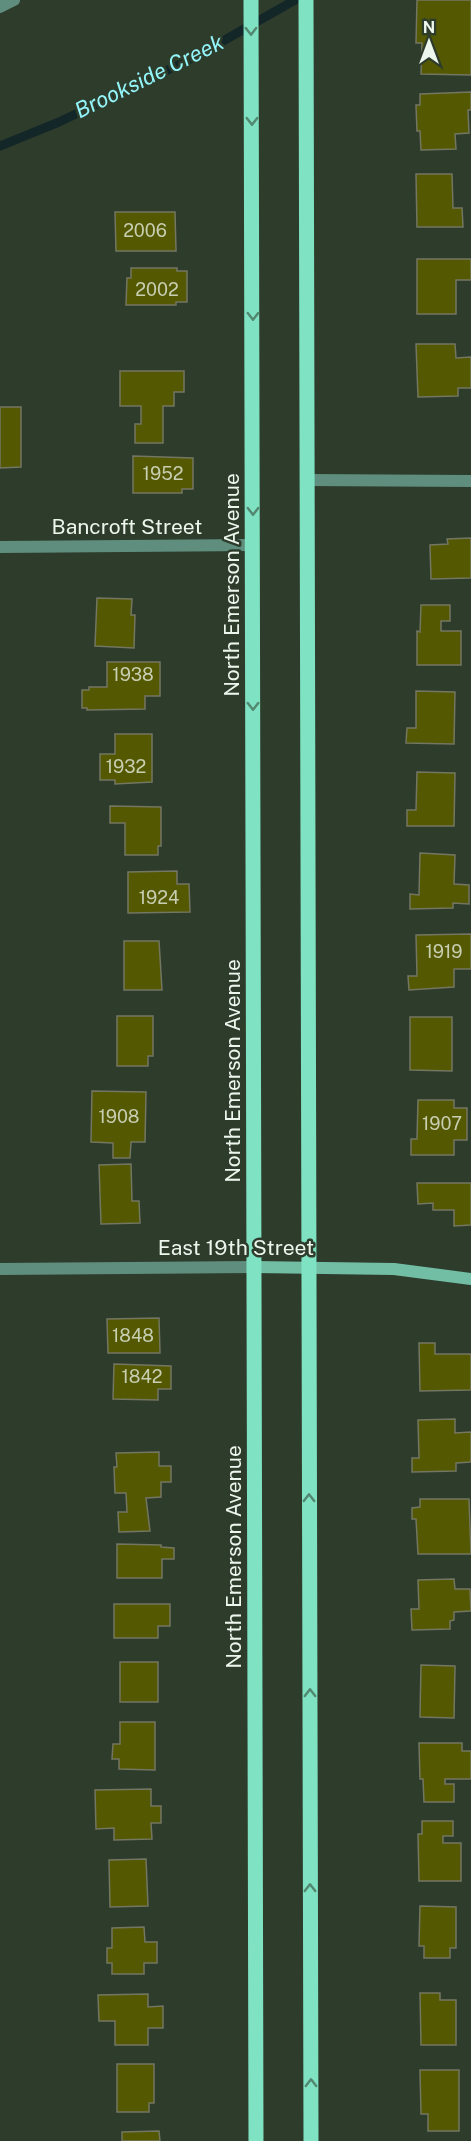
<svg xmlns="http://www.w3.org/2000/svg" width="471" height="2141" font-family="'Public Sans',sans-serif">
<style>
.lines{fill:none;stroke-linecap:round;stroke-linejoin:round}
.stream{stroke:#142728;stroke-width:9}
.building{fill:#545800;stroke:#737660;stroke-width:1.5}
.street{stroke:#5f8e7e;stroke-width:12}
.secondary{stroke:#72bea5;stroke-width:12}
.primary{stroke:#7fe3c3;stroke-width:15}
.oneway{stroke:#528770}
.labels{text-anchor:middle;stroke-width:5;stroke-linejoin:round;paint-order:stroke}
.number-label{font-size:18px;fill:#c7ceb1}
.street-label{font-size:21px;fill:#edf6ec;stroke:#2e3c2c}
.water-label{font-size:22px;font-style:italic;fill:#94f6fb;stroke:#2e3c2c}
</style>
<rect width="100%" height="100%" fill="#2e3c2c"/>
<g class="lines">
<polyline class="stream" points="0,146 59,122 195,57 295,0"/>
</g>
<g class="building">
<polygon points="417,0 471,0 471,75 421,74 422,43 416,43"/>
<polygon points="471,92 471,110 468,110 469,133 455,134 456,149 421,150 420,131 417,131 416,105 420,105 420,94"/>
<polygon points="416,174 452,174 453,208 462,208 463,227 417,227"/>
<polygon points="115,212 175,212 176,251 116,251"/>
<polygon points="417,259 471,259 471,280 456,280 456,314 417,314"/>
<polygon points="131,268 177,268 177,271 187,271 187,302 176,302 176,305 126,305 127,278 131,278"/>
<polygon points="416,344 455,344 456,358 471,357 471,388 458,388 458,396 418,397"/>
<polygon points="120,371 184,371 184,392 174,392 174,406 163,406 163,443 135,443 135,424 141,424 141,406 120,406"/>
<polygon points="0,407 21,407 21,467 0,468"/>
<polygon points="133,456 193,458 193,489 182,489 182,493 133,493"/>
<polygon points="471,538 471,578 431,579 430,545 448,544 447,539"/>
<polygon points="97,598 132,599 131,615 135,615 134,648 95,646"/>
<polygon points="421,605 450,605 450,621 441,621 441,631 461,631 461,665 417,665 417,631 420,632"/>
<polygon points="107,662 160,662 160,696 145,696 145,709 87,710 87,708 82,708 82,690 89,690 89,687 107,687"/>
<polygon points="416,691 455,692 454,744 406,743 407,728 416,728"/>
<polygon points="115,734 152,734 152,782 115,784 115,780 100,780 100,754 115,754"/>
<polygon points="417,772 455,773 454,826 407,826 407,810 416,810"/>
<polygon points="110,806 161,807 161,846 158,846 158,855 125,855 125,823 110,823"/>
<polygon points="420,853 455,855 454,884 469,885 469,904 453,903 453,908 410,909 410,894 419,895"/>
<polygon points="177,871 177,884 189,884 190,912 128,913 128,872"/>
<polygon points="471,934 471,969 454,969 454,987 409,990 408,976 417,976 416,935"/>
<polygon points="124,941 159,941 162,990 124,990"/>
<polygon points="117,1016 153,1016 153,1056 148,1056 148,1066 117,1066"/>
<polygon points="410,1017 452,1017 452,1071 410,1070"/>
<polygon points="92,1091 146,1092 145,1142 131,1142 130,1158 113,1158 113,1143 91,1142"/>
<polygon points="418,1100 454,1100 454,1108 467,1108 467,1140 454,1140 454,1155 411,1155 411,1139 417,1139"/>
<polygon points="131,1164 132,1201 139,1201 140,1223 101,1224 99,1165"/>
<polygon points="417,1183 471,1183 471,1225 454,1226 454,1210 433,1210 433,1203 418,1204"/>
<polygon points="159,1318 160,1353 108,1353 107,1319"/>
<polygon points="419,1343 435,1343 435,1354 471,1354 471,1390 420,1391"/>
<polygon points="114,1364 171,1366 171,1389 158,1389 158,1400 113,1399"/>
<polygon points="455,1419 455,1433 471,1432 471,1462 456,1463 456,1471 412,1472 412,1458 419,1458 418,1420"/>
<polygon points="159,1452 159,1466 171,1466 171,1482 161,1482 161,1497 146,1498 150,1531 119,1532 118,1512 127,1512 126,1493 115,1493 114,1467 117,1467 116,1453"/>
<polygon points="420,1499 469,1499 471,1554 418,1554 416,1519 412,1519 412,1508 420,1507"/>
<polygon points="117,1544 161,1545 161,1547 174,1548 174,1559 162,1559 162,1578 117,1578"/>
<polygon points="454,1579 455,1589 470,1589 471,1611 454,1612 454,1620 450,1621 450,1629 412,1630 411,1609 419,1609 418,1580"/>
<polygon points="114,1604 170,1604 170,1626 158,1626 158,1638 114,1638"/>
<rect x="120" y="1662" width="38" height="40"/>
<polygon points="421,1665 455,1666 454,1718 420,1717"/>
<polygon points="120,1722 155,1722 155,1770 119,1769 119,1759 112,1759 113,1744 120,1744"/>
<polygon points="419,1743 462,1743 462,1751 471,1751 471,1779 445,1779 445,1784 454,1784 454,1802 424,1802 423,1779 420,1779"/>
<polygon points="151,1789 151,1806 161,1806 161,1823 151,1823 152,1839 114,1840 114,1828 96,1829 95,1790"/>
<polygon points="422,1821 453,1821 453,1836 443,1836 443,1843 461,1843 461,1881 419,1881 418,1834 422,1834"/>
<polygon points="146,1859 148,1906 110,1907 109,1860"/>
<polygon points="420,1906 456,1907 456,1948 450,1948 450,1958 424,1958 424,1946 419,1946"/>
<polygon points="144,1927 145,1942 157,1942 157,1963 144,1963 144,1974 112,1974 112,1963 107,1963 107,1948 112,1948 112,1928"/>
<polygon points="420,1993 440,1993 440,2000 456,2000 456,2045 421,2045"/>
<polygon points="148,1994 148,2007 163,2006 163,2028 148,2028 148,2045 115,2045 115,2021 99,2021 98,1995"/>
<polygon points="117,2064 154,2064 154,2103 149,2103 149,2112 117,2112"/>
<polygon points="420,2070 459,2070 459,2131 428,2131 428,2114 421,2114"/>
<polygon points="159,2131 160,2141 122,2141 122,2132"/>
</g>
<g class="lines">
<g class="street">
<polyline points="0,7 14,0"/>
<polyline points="307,480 471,481"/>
<polyline points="0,547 253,545"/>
<polyline points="0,1269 254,1267"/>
</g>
<polyline class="secondary" points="254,1267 394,1269 471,1279"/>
<g class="primary">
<polyline points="251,0 256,2141"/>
<polyline points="306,0 311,2141"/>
</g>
</g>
<defs><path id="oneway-chevron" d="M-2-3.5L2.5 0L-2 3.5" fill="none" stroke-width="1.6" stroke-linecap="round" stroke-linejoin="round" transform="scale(1.5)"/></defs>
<g class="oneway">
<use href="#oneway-chevron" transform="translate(251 31) rotate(89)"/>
<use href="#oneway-chevron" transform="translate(252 121) rotate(90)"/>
<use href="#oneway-chevron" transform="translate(253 316) rotate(90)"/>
<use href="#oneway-chevron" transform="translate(253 511) rotate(90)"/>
<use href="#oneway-chevron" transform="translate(253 706) rotate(90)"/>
<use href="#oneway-chevron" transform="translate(309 1498) rotate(-90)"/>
<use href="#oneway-chevron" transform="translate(310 1693) rotate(-90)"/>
<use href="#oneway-chevron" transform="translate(310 1888) rotate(-90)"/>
<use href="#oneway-chevron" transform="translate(311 2083) rotate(-90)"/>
</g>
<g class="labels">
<g class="number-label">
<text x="145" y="237">2006</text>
<text x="157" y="296">2002</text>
<text x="163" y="480">1952</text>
<text x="133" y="681">1938</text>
<text x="126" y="773">1932</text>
<text x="159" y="904">1924</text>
<text x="444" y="958">1919</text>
<text x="119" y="1123">1908</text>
<text x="442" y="1130">1907</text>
<text x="133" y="1342">1848</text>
<text x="142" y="1383">1842</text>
</g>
<g class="street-label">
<text x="127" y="534">Bancroft Street</text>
<text transform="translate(232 585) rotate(-90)" y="7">North Emerson Avenue</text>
<text transform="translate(233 1071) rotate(-90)" y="7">North Emerson Avenue</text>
<text x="236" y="1255">East 19th Street</text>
<text transform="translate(234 1557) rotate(-90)" y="7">North Emerson Avenue</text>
</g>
<g class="water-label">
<text transform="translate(149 76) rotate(-26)" y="8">Brookside Creek</text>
</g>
</g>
<g transform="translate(429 42)" stroke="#2e3c2c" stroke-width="4.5" paint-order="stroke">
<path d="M0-4.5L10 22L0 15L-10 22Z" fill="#edf6ec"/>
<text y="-9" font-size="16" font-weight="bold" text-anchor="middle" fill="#edf6ec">N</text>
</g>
</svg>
